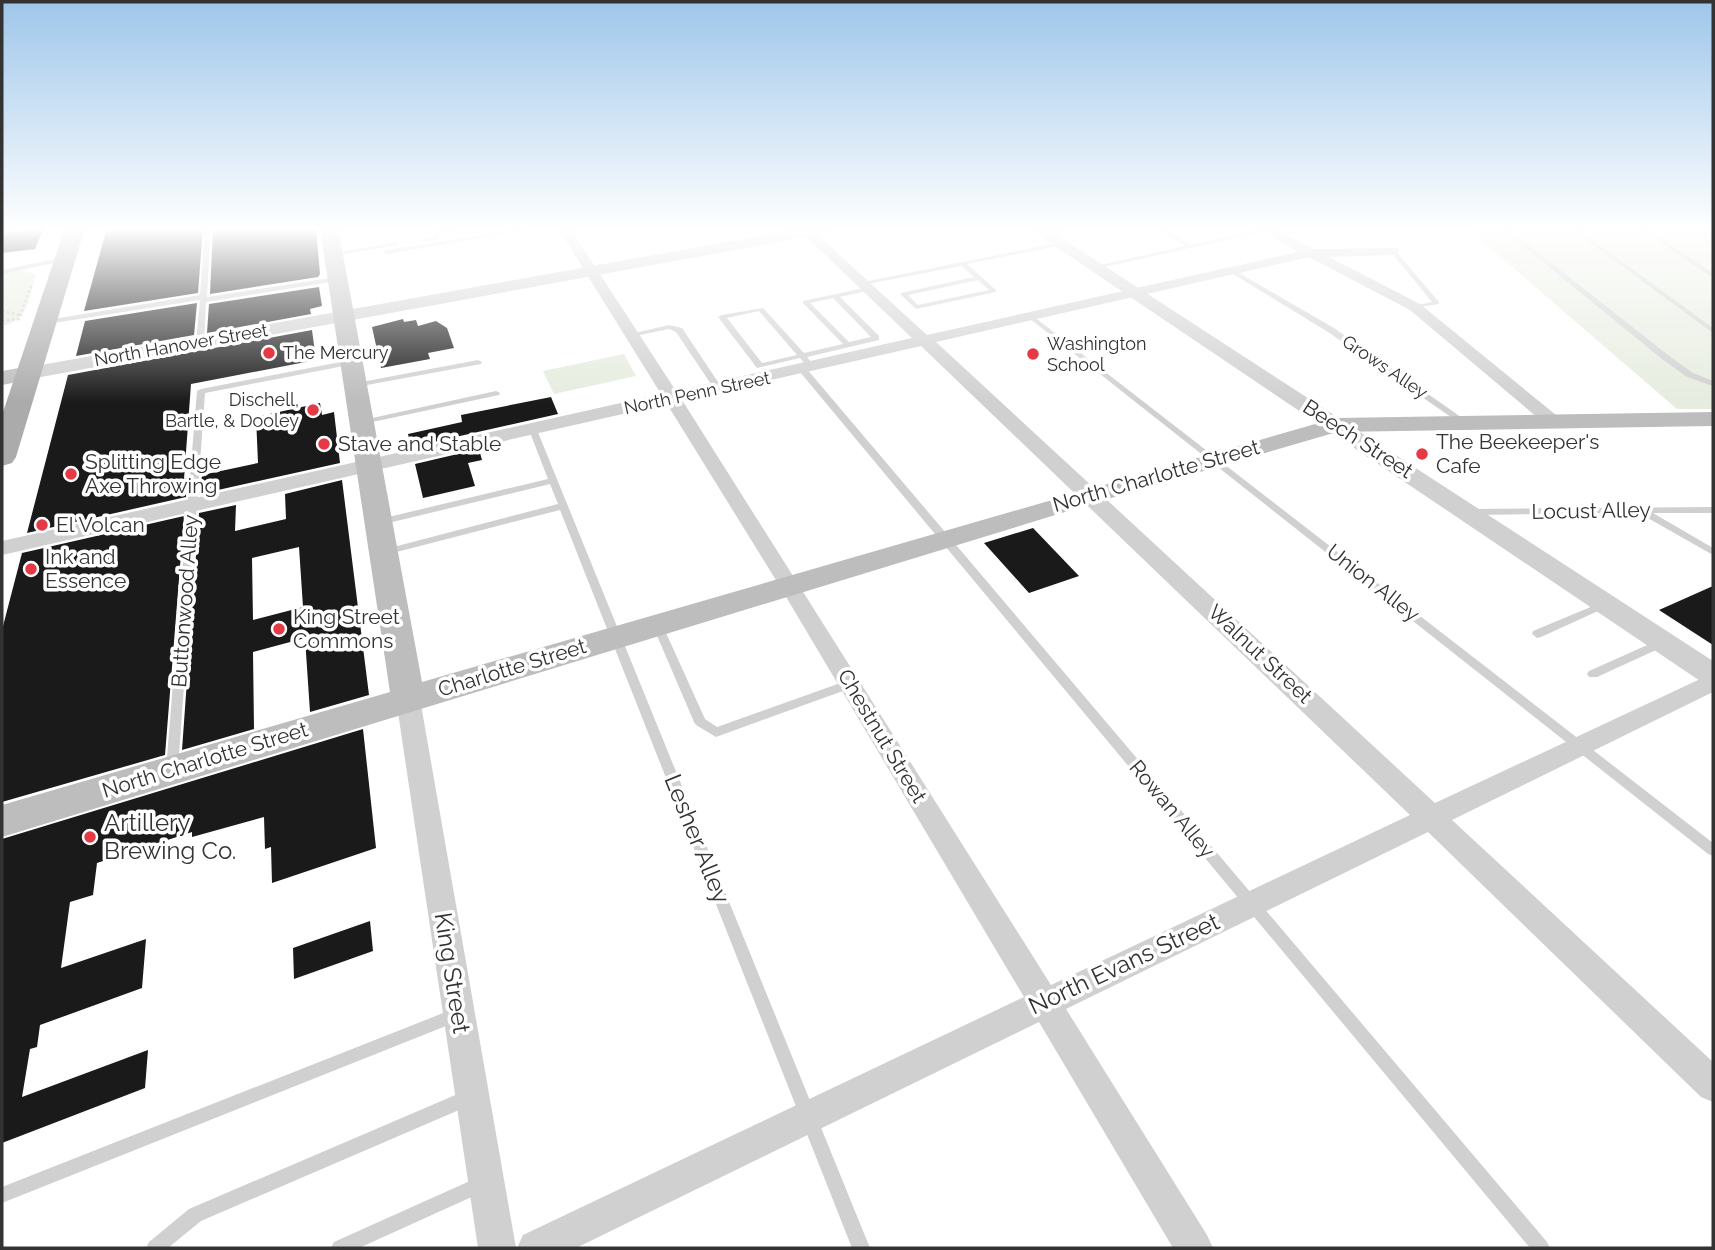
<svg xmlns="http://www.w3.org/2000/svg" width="1715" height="1250" font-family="Raleway,sans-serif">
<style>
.green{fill:#e6ecdf}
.building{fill:#1a1a1a;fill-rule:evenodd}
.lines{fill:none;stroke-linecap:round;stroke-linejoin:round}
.path{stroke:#cdcdcd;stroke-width:2.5;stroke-dasharray:2.5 2.5;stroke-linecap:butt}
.service{fill:#d0d0d0;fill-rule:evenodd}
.minor{fill:#d0d0d0;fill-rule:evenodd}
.tertiary{fill:#d0d0d0;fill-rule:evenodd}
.secondary{fill:#bdbdbd;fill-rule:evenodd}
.primary{fill:#ababab;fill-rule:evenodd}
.poi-dot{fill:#e63946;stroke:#fff;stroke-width:2.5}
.labels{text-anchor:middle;stroke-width:7;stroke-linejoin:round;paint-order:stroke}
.far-poi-label{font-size:18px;fill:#333;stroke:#fff;text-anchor:start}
.far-street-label{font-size:18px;fill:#333;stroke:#fff}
.street-label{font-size:21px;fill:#333;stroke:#fff}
.poi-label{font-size:21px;fill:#333;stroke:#fff;text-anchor:start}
.near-poi-label{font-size:24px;fill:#333;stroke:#fff;text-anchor:start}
.near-street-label{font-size:24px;fill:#333;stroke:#fff}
</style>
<rect width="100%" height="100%" fill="#fff"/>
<g class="green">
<polygon points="1467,228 1713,228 1713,409 1677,409"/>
<path d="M20,270l16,4c-6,22 -9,48 -34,52v-53z"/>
<polygon points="624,354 636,376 554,394 543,371"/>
</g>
<g class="building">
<polygon points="44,228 35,249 2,253 2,233"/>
<polygon points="107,228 203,228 198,293 84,311"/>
<polygon points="213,228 316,228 320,274 318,277 210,294"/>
<polygon points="319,287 322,306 310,309 311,314 207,333 209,304"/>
<polygon points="197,303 194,335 76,356 85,321"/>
<polygon points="403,319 404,322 416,320 418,326 436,321 447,328 454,348 428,353 430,359 381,368 372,327"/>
<polygon points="312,330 316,360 191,384 184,479 187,478 186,497 27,533 68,375"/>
<polygon points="551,397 558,414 411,447 408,434 462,422 461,415"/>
<polygon points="320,403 322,415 334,412 340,463 200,494 202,475 258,463 256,417"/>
<polygon points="479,449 482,460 468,463 475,486 423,498 415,464"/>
<path d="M342,480l27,215 -59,17 -5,-74 -52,14 1,77 -72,21 17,-237 37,-8 -1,26 51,-12 -1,-25zM299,547l4,60 -50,13 -1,-62z"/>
<polygon points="184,516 165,755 2,802 2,630 22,553"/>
<polygon points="1033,528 1079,576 1029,593 984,543"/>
<polygon points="1713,586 1713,645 1659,610"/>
<polygon points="363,729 376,848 272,883 271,847 265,849 264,817 192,837 192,832 97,863 93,895 70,902 61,968 146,939 142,988 40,1025 37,1047 30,1049 22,1097 148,1050 145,1088 2,1143 2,839"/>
<polygon points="370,921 373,951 294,979 293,948"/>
</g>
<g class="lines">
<g class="path">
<polyline points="2,311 20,315"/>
<polyline points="2,321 19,319 31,286"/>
</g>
<g class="service">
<polygon points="205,228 211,228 207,297 337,277 340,279 337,281 206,302 204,342 200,344 196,342 200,300 47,324 43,322 47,320 200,295"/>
<path d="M459,228h13l-32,6 -3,5c-5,2 -14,4 -18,1l14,-3 3,-6z"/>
<polygon points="528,228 539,228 387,254 384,252 387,250"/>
<polygon points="1068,228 1080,228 1044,235 1041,233"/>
<polygon points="1157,228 1163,228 1191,245 1268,228 1271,230 1095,269 1092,267 1185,246"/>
<polygon points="1501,228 1507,228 1668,355 1693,373 1713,381 1713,386 1687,377 1662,359"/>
<polygon points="1570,228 1576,228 1713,328 1713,333"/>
<polygon points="1639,228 1645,228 1713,273 1713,278"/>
<polygon points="1705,228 1713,229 1713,233"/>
<polygon points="396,242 398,243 398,245 333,256 330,254"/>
<path d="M1061,242l3,2 -1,1 -96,19 29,26v2l-80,17 -15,-14v-2l73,-16 -13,-11 -99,19 -3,-2zM978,280l11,10 -71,15 -10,-10z"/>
<polygon points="1391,250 1395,250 1439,302 1439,304 1413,308 1413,306 1432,302 1391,252"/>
<polygon points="66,257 69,259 68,260 2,274 2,270"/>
<polygon points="1230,270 1234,270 1334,328 1468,422 1464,424 1461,424 1328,332 1230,272"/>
<path d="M869,287l2,1v2l-31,7 39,39v4l-72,17 9,10 -4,2h-3l-9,-11 -43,10 -39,-51 4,-2 41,-7 41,45 39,-9 -40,-41v-2zM833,298l38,39 -22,5 -39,-39zM759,311l38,44 -35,8 -35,-45z"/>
<polygon points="1029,316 1033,316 1713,843 1713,856 1708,854 1029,318"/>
<polygon points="669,325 682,328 722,388 721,390 715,390 676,332 669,329 630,337 626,335"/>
<polygon points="351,360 355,362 354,364 205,393 178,769 176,772 172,774 168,772 166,769 197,391 201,389"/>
<polygon points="478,360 482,362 481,364 356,387 352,385 356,383"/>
<polygon points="800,368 806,368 1547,1242 1550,1248 1530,1248 800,372"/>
<polygon points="496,391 500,393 499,395 363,424 359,422 363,420"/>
<polygon points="530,428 533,428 537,430 870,1248 852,1248 560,510 385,555 380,552 382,550 558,504 550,484 380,525 375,522 380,519 548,479 529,430"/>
<polygon points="1713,507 1713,513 1653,513 1713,548 1713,555 1639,513 1471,515 1466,512 1471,509"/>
<polygon points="1605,601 1609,602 1610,604 1609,606 1541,637 1537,638 1532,634 1533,631"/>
<polygon points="657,620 662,624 705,719 717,727 846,681 854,681 856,684 854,687 716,737 696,725 694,722 652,624"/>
<polygon points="1663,638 1667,639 1668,642 1667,645 1597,677 1589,677 1587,674 1589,671"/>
<polygon points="456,1008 461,1010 463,1015 461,1020 2,1203 2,1187"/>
<polygon points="467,1090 473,1092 475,1098 473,1104 201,1221 168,1248 146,1248 149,1242 189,1209"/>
<polygon points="481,1176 487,1178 489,1184 487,1190 359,1248 331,1248 334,1242"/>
</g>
<g class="minor">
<path d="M558,228h12l106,163 236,-53 -115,-110h13l117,107 371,-83 -41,-24h15l41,21 85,-1v6l-5,1 -64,2 91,47 136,111 3,4 -3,4h-12l-134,-113 -101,-53 -373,85 499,461 278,-130v19l-261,128 261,242v40l-12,-5 -273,-265 -362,177 141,226 6,13h-40l-134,-226 -463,226h-59l6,-13 501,-238 -245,-412 -112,-181 -665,151v-14l659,-147zM921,346l489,469 -359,170 -369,-585z"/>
<polygon points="408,690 417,692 420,699 516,1248 478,1248 396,699 399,692"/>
</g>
<g class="tertiary">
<polygon points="804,228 836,228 828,233 30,379 20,373 30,367"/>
<polygon points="1028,228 1046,228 1713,661 1713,686 1703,683"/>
</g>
<g class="secondary">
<polygon points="320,228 338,228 422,682 1336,418 1713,412 1713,426 1337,432 1101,501 2,837 2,805 390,692"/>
<polygon points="30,366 41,373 38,378 2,385 2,371"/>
</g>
<polygon class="primary" points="65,228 85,228 16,457 12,463 2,466 2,415"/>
</g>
<linearGradient id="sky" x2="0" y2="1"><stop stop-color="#9ec6ea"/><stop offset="0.57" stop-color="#fff"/><stop offset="1" stop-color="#fff" stop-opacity="0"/></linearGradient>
<rect width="1715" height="402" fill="url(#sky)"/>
<g class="poi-dot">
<circle cx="269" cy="353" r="7"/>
<circle cx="1033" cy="354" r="7"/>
<circle cx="313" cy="410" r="7"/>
<circle cx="324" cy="444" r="7"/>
<circle cx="1422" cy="454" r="7"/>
<circle cx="71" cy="474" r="7"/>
<circle cx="42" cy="525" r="7"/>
<circle cx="31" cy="569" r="7"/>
<circle cx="279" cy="629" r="7"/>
<circle cx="90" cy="837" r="7"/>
</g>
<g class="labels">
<g class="far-poi-label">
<text x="1047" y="350">Washington<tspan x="1047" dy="21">School</tspan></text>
<text x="283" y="359">The Mercury</text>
<text x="299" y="406" text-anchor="end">Dischell,<tspan x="299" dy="21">Bartle, &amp; Dooley</tspan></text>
</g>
<g class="far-street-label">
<text transform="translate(181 345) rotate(-10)" y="6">North Hanover Street</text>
<text transform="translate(1385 367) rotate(34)" y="6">Grows Alley</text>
<text transform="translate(697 393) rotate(-12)" y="6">North Penn Street</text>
</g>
<g class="street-label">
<text transform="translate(1358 439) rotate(33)" y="7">Beech Street</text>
<text transform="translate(1156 476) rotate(-16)" y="7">North Charlotte Street</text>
<text transform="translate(1591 511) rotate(-1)" y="7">Locust Alley</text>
<text transform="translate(1373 583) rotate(38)" y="7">Union Alley</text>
<text transform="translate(185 601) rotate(-86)" y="7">Buttonwood Alley</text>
<text transform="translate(1260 654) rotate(43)" y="7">Walnut Street</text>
<text transform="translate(512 668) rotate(-17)" y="7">Charlotte Street</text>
<text transform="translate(882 736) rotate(59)" y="7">Chestnut Street</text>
<text transform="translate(205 760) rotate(-17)" y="7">North Charlotte Street</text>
<text transform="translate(1172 809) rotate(50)" y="7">Rowan Alley</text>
</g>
<g class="poi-label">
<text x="1436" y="449">The Beekeeper's<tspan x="1436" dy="24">Cafe</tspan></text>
<text x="338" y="451">Stave and Stable</text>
<text x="85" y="469">Splitting Edge<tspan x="85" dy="24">Axe Throwing</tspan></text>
<text x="56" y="532">El Volcan</text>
<text x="45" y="564">Ink and<tspan x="45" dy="24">Essence</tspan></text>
<text x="293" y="624">King Street<tspan x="293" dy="24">Commons</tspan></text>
</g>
<g class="near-poi-label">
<text x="104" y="831">Artillery<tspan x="104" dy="28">Brewing Co.</tspan></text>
</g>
<g class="near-street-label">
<text transform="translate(697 839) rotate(68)" y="8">Lesher Alley</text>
<text transform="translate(1124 964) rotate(-25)" y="8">North Evans Street</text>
<text transform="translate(452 973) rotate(81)" y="8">King Street</text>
</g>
</g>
<rect width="1715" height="1250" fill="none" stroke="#333333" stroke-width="7"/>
</svg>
